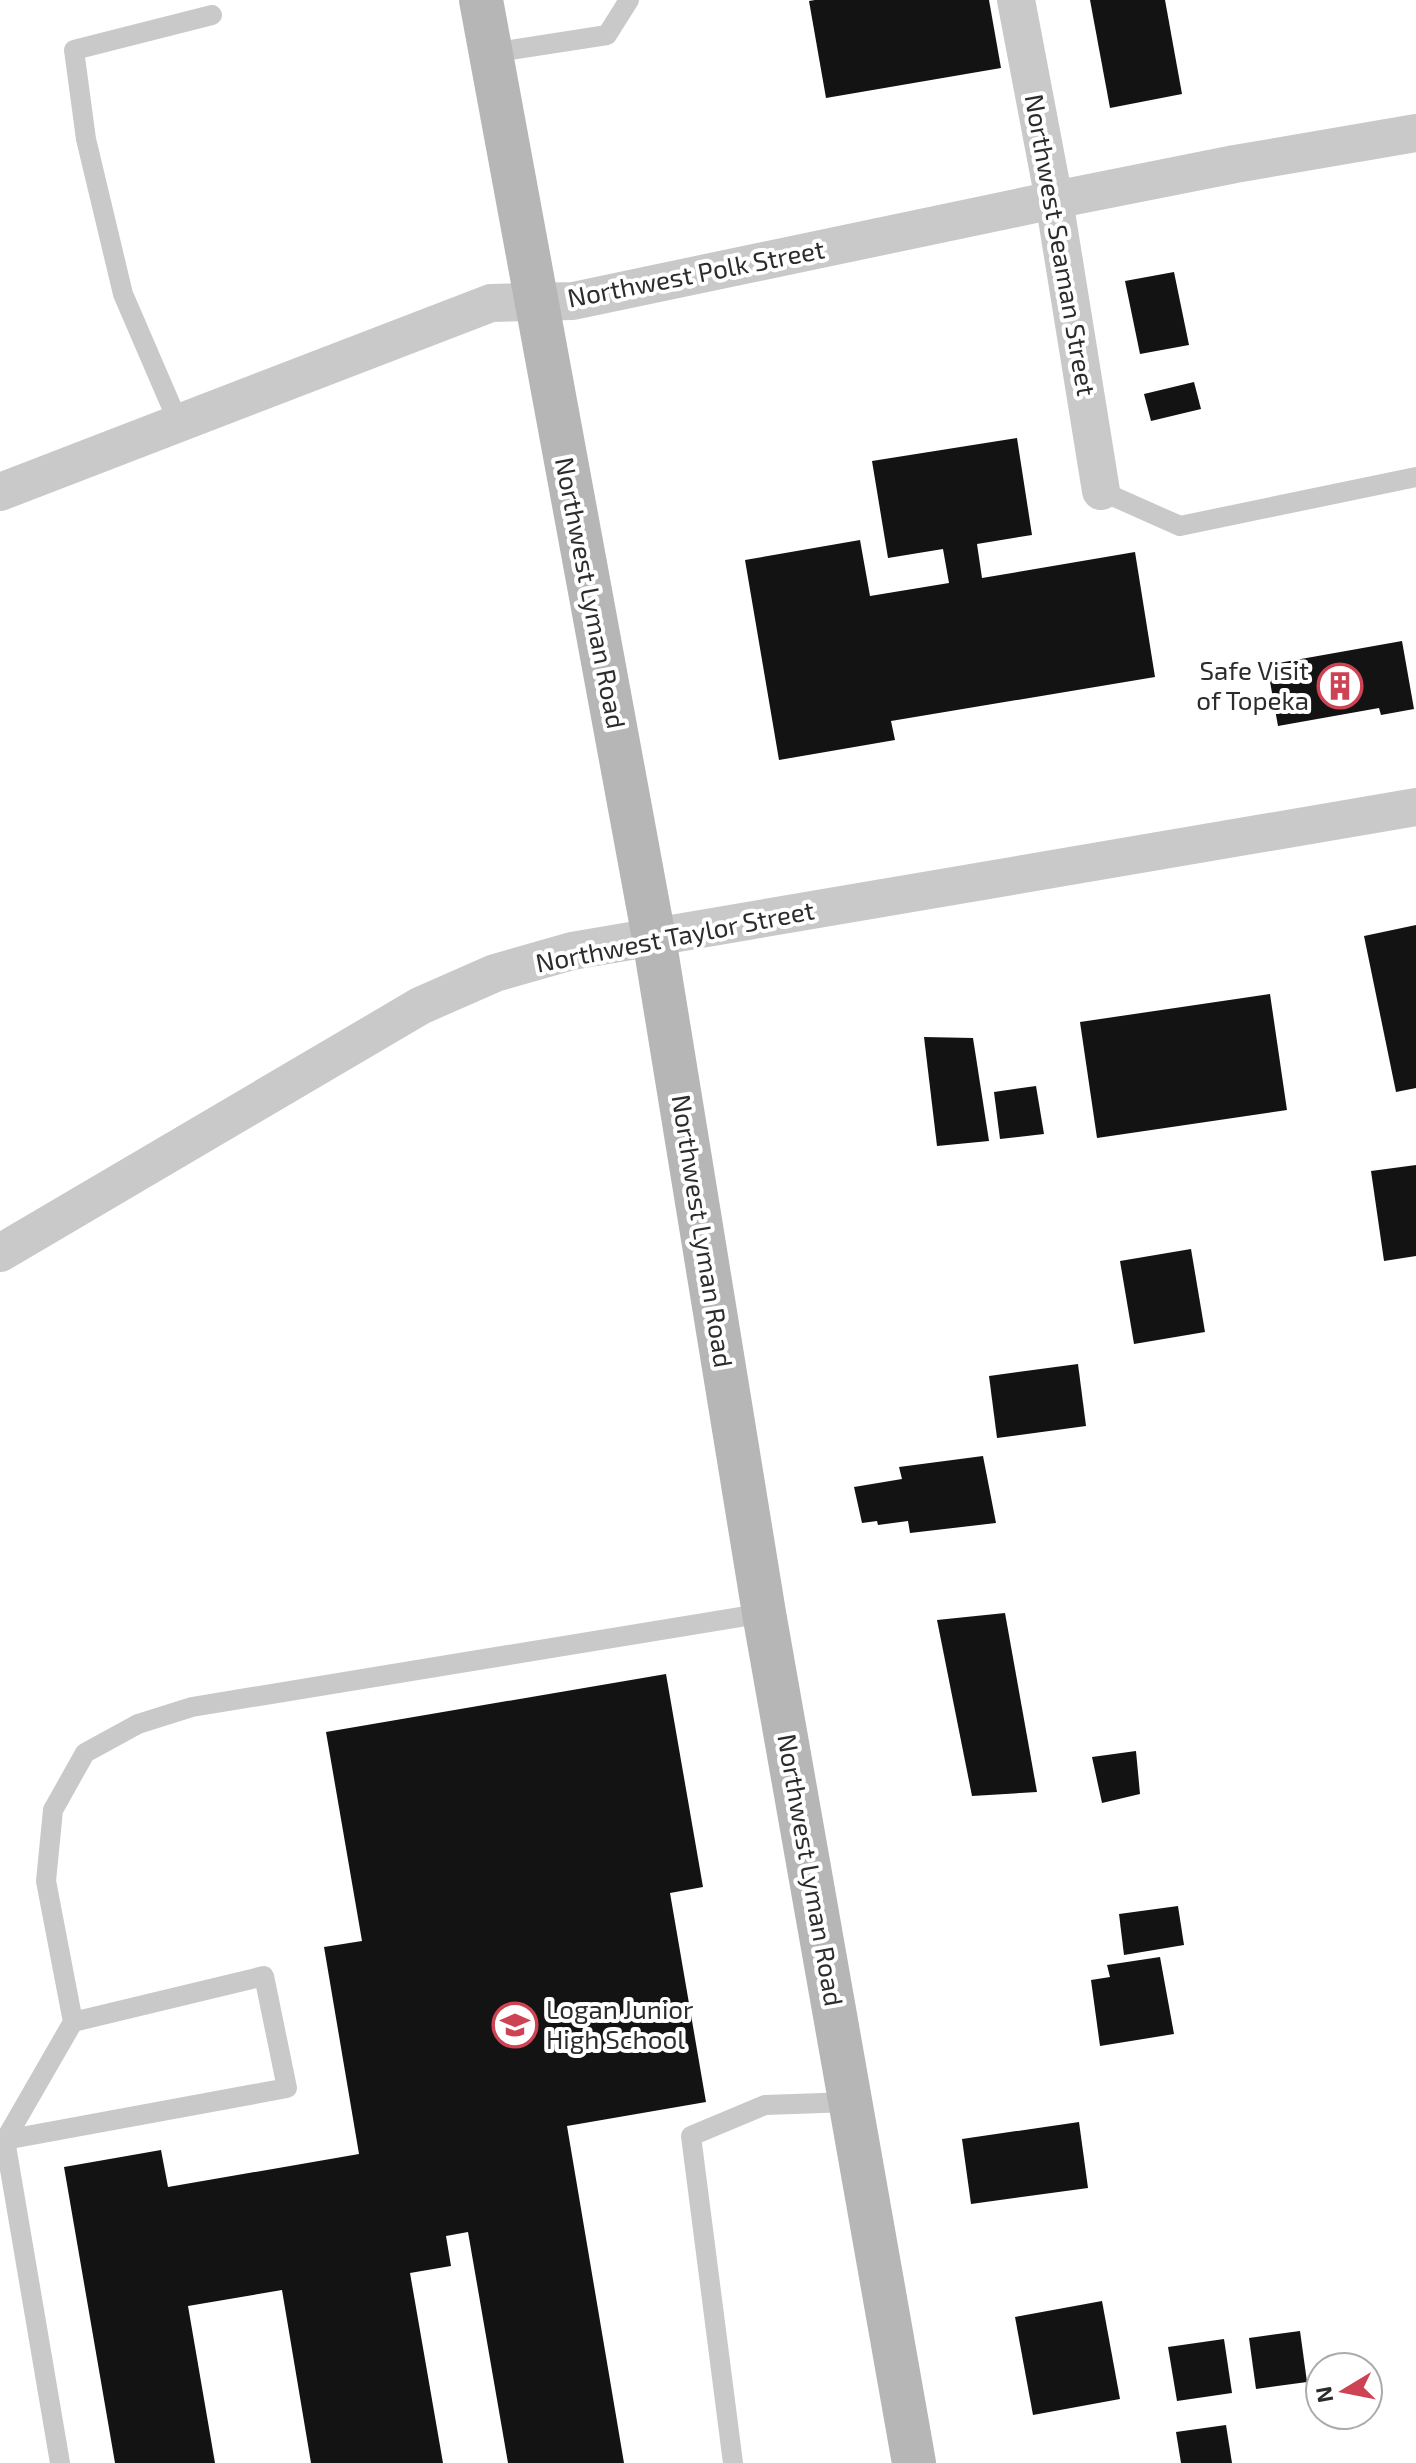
<svg xmlns="http://www.w3.org/2000/svg" width="1416" height="2463" font-family="'Exo 2',sans-serif">
<style>
.building{fill:#131313}
.lines{fill:none;stroke-linecap:round;stroke-linejoin:round}
.lane{stroke:#c9c9c9;stroke-width:20}
.street{stroke:#c9c9c9;stroke-width:38}
.secondary{stroke:#b6b6b6;stroke-width:44}
.labels{text-anchor:middle;stroke-width:8;stroke-linejoin:round;paint-order:stroke}
.street-label{font-size:26px;fill:#2c2c2c;stroke:#fff}
.poi-label{font-size:26px;fill:#2c2c2c;stroke:#fff;text-anchor:end}
</style>
<rect width="100%" height="100%" fill="#fff"/>
<g class="building">
<polygon points="815,0 989,0 1001,68 826,98 809,1"/>
<polygon points="1090,0 1165,0 1182,94 1110,108"/>
<polygon points="1174,272 1189,345 1140,354 1125,281"/>
<polygon points="1194,382 1201,409 1151,421 1144,394"/>
<polygon points="1017,438 1032,535 977,544 982,578 1135,552 1155,677 891,721 895,740 779,760 745,560 860,540 870,596 949,583 943,549 888,558 872,461"/>
<polygon points="1402,641 1414,709 1381,715 1379,708 1278,726 1267,665"/>
<polygon points="1416,925 1416,1088 1396,1092 1364,936"/>
<polygon points="1270,994 1287,1110 1097,1138 1080,1022"/>
<polygon points="924,1037 973,1038 989,1141 937,1146"/>
<polygon points="1036,1086 1044,1134 1000,1139 994,1092"/>
<polygon points="1416,1165 1416,1256 1384,1261 1371,1171"/>
<polygon points="1191,1249 1205,1332 1134,1344 1120,1261"/>
<polygon points="1078,1364 1086,1426 997,1438 989,1376"/>
<polygon points="983,1456 996,1523 910,1533 908,1521 878,1525 877,1521 862,1523 854,1487 902,1479 899,1467"/>
<polygon points="1005,1613 1037,1792 972,1796 937,1620"/>
<polygon points="666,1674 703,1887 670,1893 706,2102 567,2126 624,2463 508,2463 468,2232 446,2236 451,2266 410,2273 443,2463 311,2463 282,2290 188,2306 215,2463 115,2463 64,2167 161,2150 168,2187 359,2154 324,1947 362,1941 326,1732"/>
<polygon points="1136,1751 1140,1794 1102,1803 1092,1757"/>
<polygon points="1178,1906 1184,1945 1124,1955 1119,1914"/>
<polygon points="1160,1957 1174,2034 1100,2046 1091,1980 1110,1977 1107,1965"/>
<polygon points="1079,2122 1088,2188 971,2204 962,2139"/>
<polygon points="1102,2301 1120,2399 1033,2415 1015,2317"/>
<polygon points="1300,2331 1307,2382 1256,2389 1249,2338"/>
<polygon points="1224,2339 1232,2393 1177,2401 1168,2347"/>
<polygon points="1226,2425 1232,2463 1181,2463 1176,2432"/>
</g>
<g class="lines">
<g class="lane">
<polyline points="491,53 607,35 629,0"/>
<polyline points="179,424 123,294 86,139 74,50 212,15"/>
<polyline points="1101,491 1180,526 1416,477"/>
<polyline points="5,2140 287,2088 264,1976 73,2022"/>
<polyline points="60,2463 5,2140 73,2022 46,1881 53,1810 85,1753 138,1724 192,1707 764,1613"/>
<polyline points="733,2463 691,2136 765,2105 851,2102"/>
</g>
<g class="street">
<polyline points="1016,0 1054,200 1101,491"/>
<polyline points="0,492 491,303 573,301 1054,200 1235,164 1416,133"/>
<polyline points="0,1253 420,1006 495,973 572,951 1416,807"/>
</g>
<polyline class="secondary" points="481,0 654,938 764,1613 914,2463"/>
</g>
<defs>
<g id="building-ring" transform="scale(2.3)"><circle r="9.5" fill="#fff" stroke="#ce4354" stroke-width="1.5"/><path d="M-4-6H4V6H1V3H-1V6H-4ZM-2.5-4.3h1.7v1.8h-1.7ZM.8-4.3h1.7v1.8H.8ZM-2.5-1h1.7V.8h-1.7ZM.8-1h1.7V.8H.8Z" fill="#ce4354"/></g>
<g id="school-ring" transform="scale(2.3)"><circle r="9.5" fill="#fff" stroke="#ce4354" stroke-width="1.5"/><path d="M0-5L7-2L0 1L-7-2ZM-4 1L0 2.5L4 1V4Q0 6-4 4Z" fill="#ce4354"/></g>
</defs>
<g fill-rule="evenodd">
<use href="#building-ring" x="1340" y="686"/>
<use href="#school-ring" x="515" y="2025"/>
</g>
<g class="labels">
<g class="street-label">
<text transform="translate(1060 245) rotate(80)" y="9">Northwest Seaman Street</text>
<text transform="translate(696 274) rotate(-11)" y="9">Northwest Polk Street</text>
<text transform="translate(590 593) rotate(79)" y="9">Northwest Lyman Road</text>
<text transform="translate(675 937) rotate(-11)" y="9">Northwest Taylor Street</text>
<text transform="translate(702 1231) rotate(81)" y="9">Northwest Lyman Road</text>
<text transform="translate(810 1870) rotate(80)" y="9">Northwest Lyman Road</text>
</g>
<g class="poi-label">
<text x="1309" y="680">Safe Visit<tspan x="1309" dy="30">of Topeka</tspan></text>
<text x="546" y="2019" text-anchor="start">Logan Junior<tspan x="546" dy="30">High School</tspan></text>
</g>
</g>
<g transform="translate(1344 2391) rotate(260)"><circle r="38" fill="#ffffff" stroke="#ababab" stroke-width="2"/>
<path d="M0-6L14 30L0 20L-14 30Z" fill="#ce4354"/>
<text y="-12" font-size="22" font-weight="bold" text-anchor="middle" fill="#2c2c2c">N</text>
</g>
</svg>
